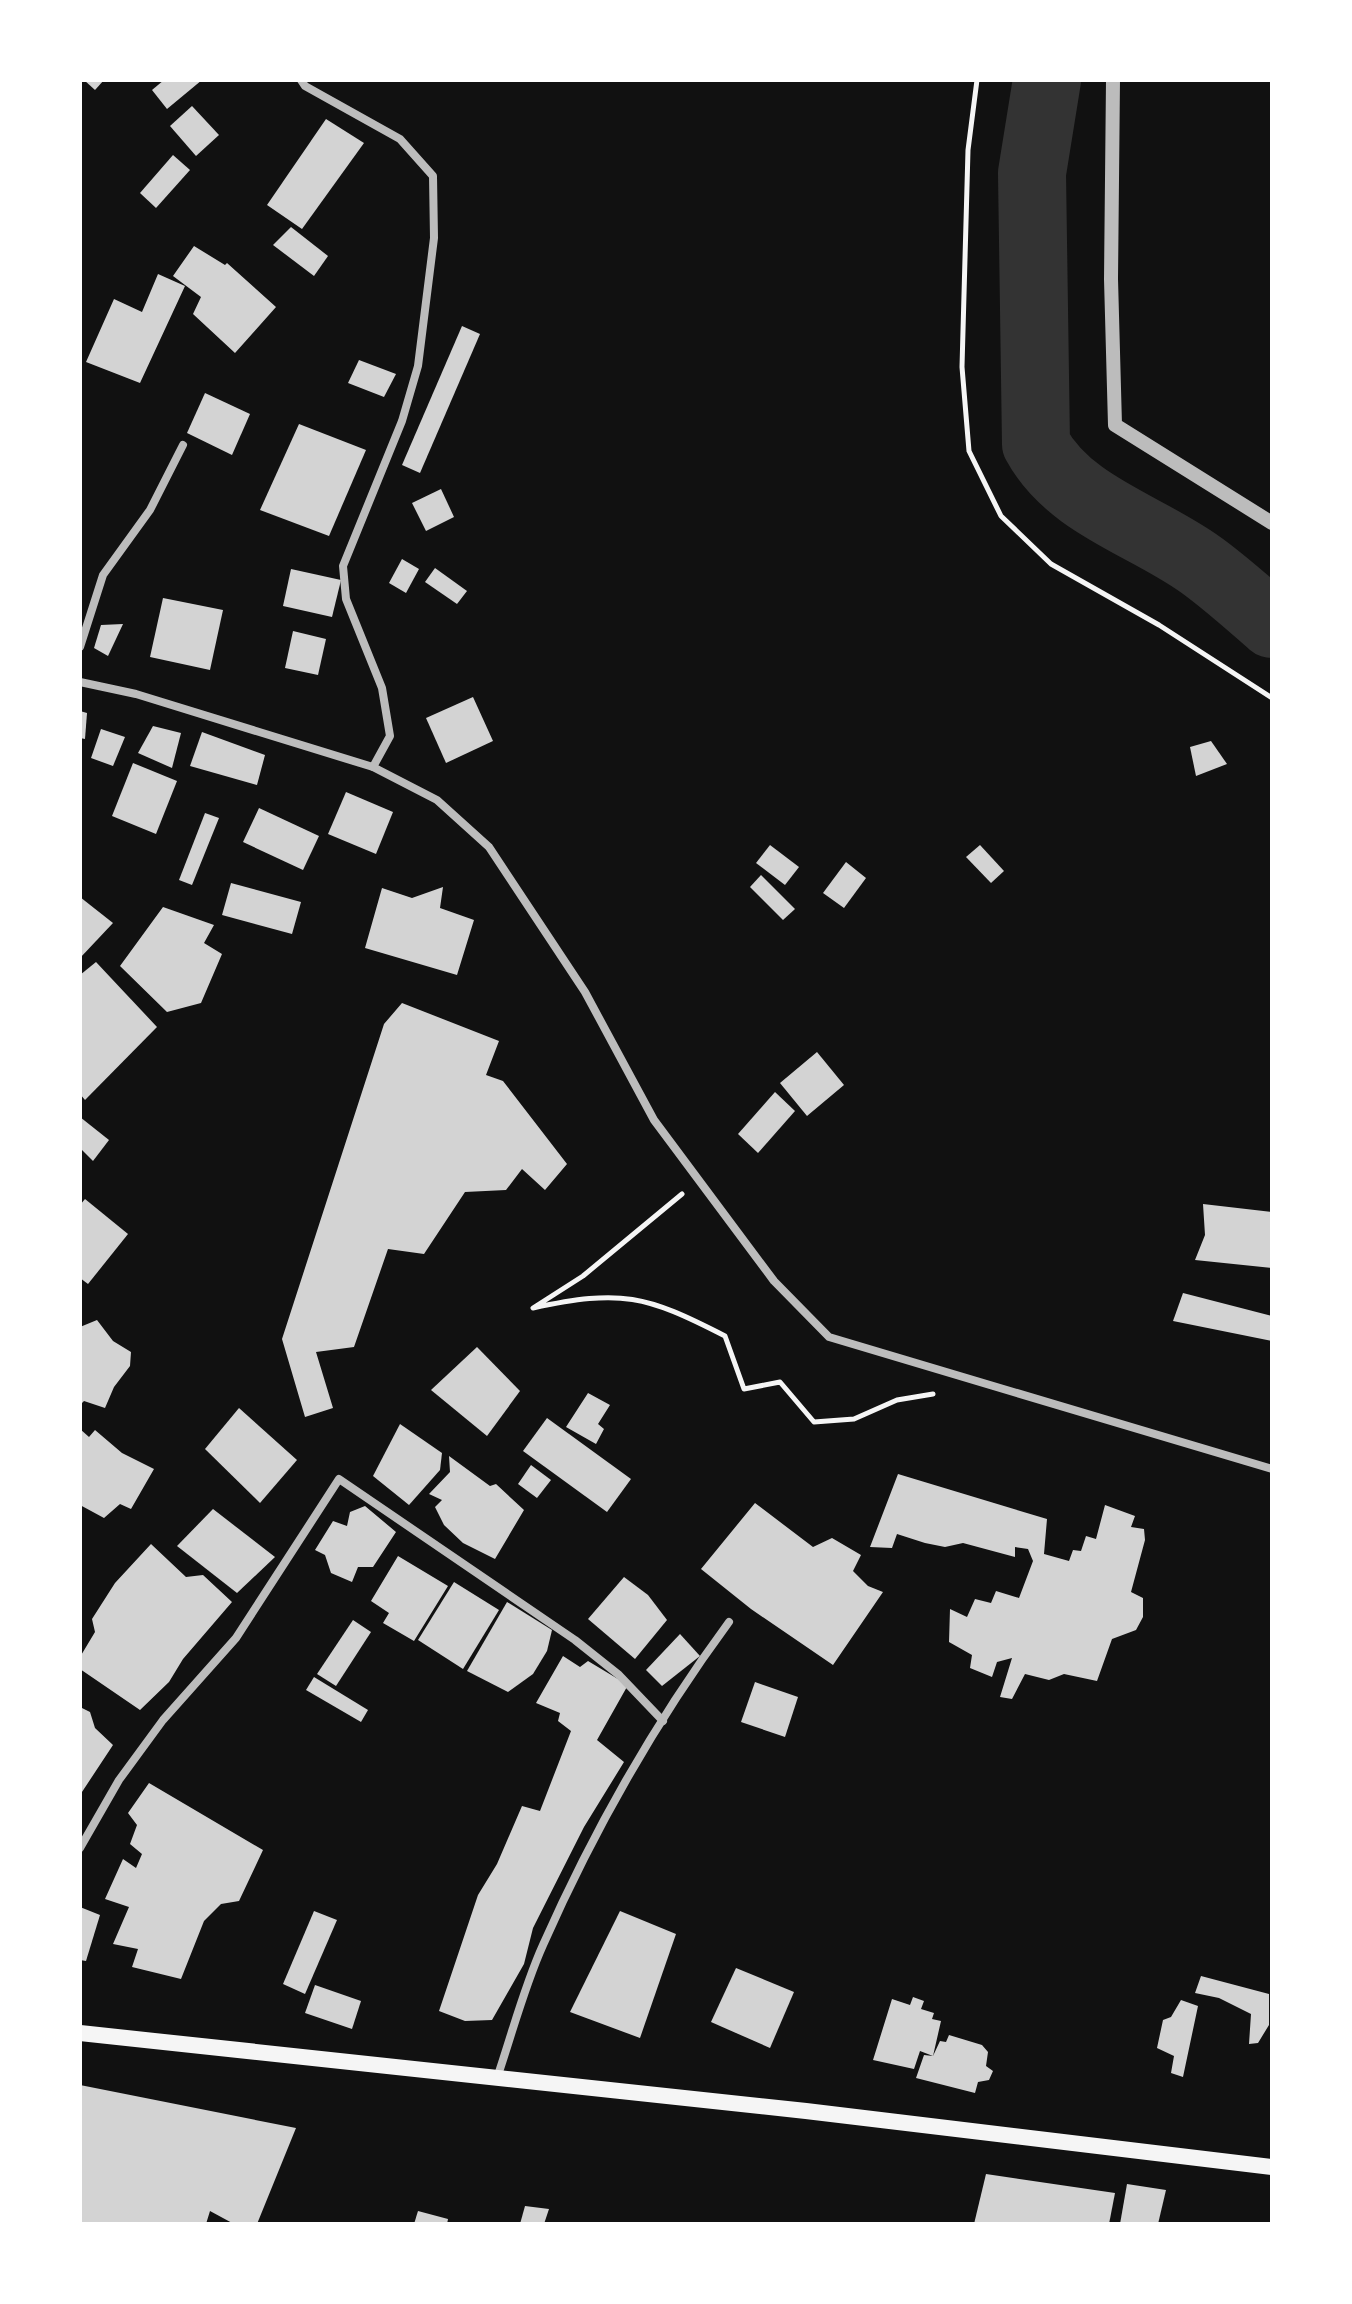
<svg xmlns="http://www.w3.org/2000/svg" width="1352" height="2304" font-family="'Varela Round',sans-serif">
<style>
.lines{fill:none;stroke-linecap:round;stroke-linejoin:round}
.river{stroke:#333;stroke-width:68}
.building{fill:#d3d3d3}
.path{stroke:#f5f5f5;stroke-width:5}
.minor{stroke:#bcbcbc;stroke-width:8}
.tertiary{stroke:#bcbcbc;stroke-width:14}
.secondary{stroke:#f5f5f5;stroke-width:16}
</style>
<rect width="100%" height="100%" fill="#111"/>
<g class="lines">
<path class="river" d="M1047,80l-15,93 4,271c34,62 110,81 165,121 25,18 48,39 71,59"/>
</g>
<g class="building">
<polygon points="84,80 104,80 95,90"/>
<polygon points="164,80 202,80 167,109 152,90"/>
<polygon points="192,106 219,135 196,156 170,126"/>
<polygon points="326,119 364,143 302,229 267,205"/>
<polygon points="173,155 190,170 156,208 140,193"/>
<polygon points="291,227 328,256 314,276 273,245"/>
<polygon points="194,246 225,265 227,263 276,307 235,353 193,314 201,297 173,276"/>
<polygon points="158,274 185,286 140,383 86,362 114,299 142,312"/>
<polygon points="462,326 480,334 420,473 402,465"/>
<polygon points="359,360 396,374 384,397 348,383"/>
<polygon points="205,393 250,414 232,455 187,433"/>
<polygon points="299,424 366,450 329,536 260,510"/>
<polygon points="441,489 454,517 426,531 412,503"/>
<polygon points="402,559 419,569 406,593 389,583"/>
<polygon points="435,568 467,591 457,604 425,582"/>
<polygon points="291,569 341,580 332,617 283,606"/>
<polygon points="163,598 223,610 210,670 150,657"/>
<polygon points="123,624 108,656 94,648 101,625"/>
<polygon points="293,631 326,639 318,675 285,668"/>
<polygon points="473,697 493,741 446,763 426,718"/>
<polygon points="80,711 87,713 85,739 80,738"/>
<polygon points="153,726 181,733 172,768 138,753"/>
<polygon points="101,729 125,737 113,766 91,758"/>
<polygon points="202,732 265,755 257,785 190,766"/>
<polygon points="1211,741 1227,764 1196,776 1190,747"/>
<polygon points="133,763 177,781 156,834 112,816"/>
<polygon points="346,792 393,812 376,854 328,834"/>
<polygon points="259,808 319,836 303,870 243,842"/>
<polygon points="205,813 219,818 192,885 179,880"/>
<polygon points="770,845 799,867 785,885 756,863"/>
<polygon points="980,845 1004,871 991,883 966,857"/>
<polygon points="846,862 866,878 844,908 823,893"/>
<polygon points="761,875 795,909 783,920 750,887"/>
<polygon points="231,883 301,902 292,934 222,915"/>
<polygon points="443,887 440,908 474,920 457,975 365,948 382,888 412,898"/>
<polygon points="80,897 113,923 80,958"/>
<polygon points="163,907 214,925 204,943 222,954 201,1003 167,1012 120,966"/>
<polygon points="96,962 157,1027 85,1100 80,1094 80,975"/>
<polygon points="402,1003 499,1041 486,1075 503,1081 567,1164 545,1190 522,1169 506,1190 465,1192 424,1254 388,1249 354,1347 316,1352 333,1408 305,1417 282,1339 384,1024"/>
<polygon points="817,1052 844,1085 807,1116 780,1083"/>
<polygon points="775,1092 795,1111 758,1153 738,1134"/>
<polygon points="80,1117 109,1140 93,1161 80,1148"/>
<polygon points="85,1199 128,1234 88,1284 80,1278 80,1205"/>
<polygon points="1203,1204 1272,1212 1272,1268 1195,1260 1205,1235"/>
<polygon points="1183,1293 1272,1316 1272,1341 1173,1321"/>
<polygon points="97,1320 113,1341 131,1352 130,1366 114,1387 105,1408 84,1401 80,1405 80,1327"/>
<polygon points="477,1347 520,1391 487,1436 431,1390"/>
<polygon points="588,1393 610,1405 598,1424 604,1429 596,1444 566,1427"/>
<polygon points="239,1408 297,1460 260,1503 205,1449"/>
<polygon points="547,1418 631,1479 607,1512 523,1451"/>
<polygon points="400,1424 442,1453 440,1470 409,1505 373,1476"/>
<polygon points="80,1429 89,1437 95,1430 122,1453 154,1469 131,1509 120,1504 104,1518 80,1505"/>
<polygon points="449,1456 490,1486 496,1484 524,1510 495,1559 463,1543 444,1525 435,1507 442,1500 429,1494 450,1472"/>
<polygon points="531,1465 551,1480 537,1498 518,1484"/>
<polygon points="898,1474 1047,1519 1044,1554 1069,1561 1073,1550 1081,1551 1086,1536 1096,1539 1105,1505 1135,1516 1131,1527 1144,1529 1145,1540 1131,1592 1143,1598 1143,1617 1136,1630 1112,1639 1097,1681 1064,1674 1049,1680 1025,1674 1012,1699 1000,1697 1012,1658 997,1662 992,1677 970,1668 972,1655 949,1642 950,1609 967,1617 975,1599 991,1603 996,1591 1019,1598 1033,1561 1028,1549 1015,1547 1015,1557 963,1543 945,1547 925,1543 897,1534 892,1548 870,1547"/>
<polygon points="755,1503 813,1547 832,1538 861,1555 853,1571 868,1586 883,1592 833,1665 751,1609 701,1569"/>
<polygon points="365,1506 396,1532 373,1567 358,1567 352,1582 331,1573 325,1555 315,1550 333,1521 347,1526 350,1512"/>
<polygon points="213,1509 275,1557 237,1593 177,1546"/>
<polygon points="151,1544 186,1577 203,1575 232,1602 183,1659 169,1682 140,1710 80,1669 80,1657 95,1632 92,1619 115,1583"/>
<polygon points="398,1556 448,1586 414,1641 383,1623 389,1613 371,1601"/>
<polygon points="624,1577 648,1595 667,1620 635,1659 588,1619"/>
<polygon points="454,1582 499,1610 463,1669 418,1640"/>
<polygon points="507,1602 552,1630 547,1651 533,1674 508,1692 467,1671"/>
<polygon points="353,1620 371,1632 336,1686 317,1674"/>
<polygon points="680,1634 700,1656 662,1686 646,1670"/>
<polygon points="563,1656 580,1667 588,1661 628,1685 597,1740 624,1762 584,1827 533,1928 524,1964 492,2020 465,2021 439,2011 478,1895 497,1864 522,1806 540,1811 571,1731 558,1721 560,1713 536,1703"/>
<polygon points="314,1677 368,1710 361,1722 306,1690"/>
<polygon points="755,1682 798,1697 785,1737 741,1722"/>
<polygon points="80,1707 90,1712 95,1728 113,1745 80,1795"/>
<polygon points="149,1783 263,1850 239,1901 221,1904 204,1921 181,1979 132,1967 138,1949 113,1944 129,1907 105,1899 123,1859 136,1868 142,1854 130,1844 137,1825 128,1813"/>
<polygon points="80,1907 100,1915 86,1961 80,1960"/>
<polygon points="314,1911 337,1920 305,1994 283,1984"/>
<polygon points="620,1911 676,1934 640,2038 570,2012"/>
<polygon points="736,1968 794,1992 770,2048 711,2022"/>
<polygon points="1201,1976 1269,1994 1269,2025 1258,2043 1249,2044 1251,2014 1219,1998 1195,1993"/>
<polygon points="315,1985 361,2001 352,2029 305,2013"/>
<polygon points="913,1997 924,2001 921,2009 934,2013 932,2019 941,2021 933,2056 940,2041 946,2042 949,2035 982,2045 988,2052 986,2066 993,2071 989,2080 978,2082 975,2093 916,2078 924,2055 933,2056 920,2051 914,2069 873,2060 892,1999 910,2005"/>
<polygon points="1181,2000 1198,2006 1183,2077 1171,2073 1174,2056 1157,2048 1163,2020 1171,2017"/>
<polygon points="80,2085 296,2128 257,2224 234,2224 210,2211 206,2224 80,2224"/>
<polygon points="986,2174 1115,2193 1109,2224 974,2224"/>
<polygon points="1127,2184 1166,2190 1158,2224 1120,2224"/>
<polygon points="525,2206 549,2209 544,2224 520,2224"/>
<polygon points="418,2211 448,2219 447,2224 414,2224"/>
</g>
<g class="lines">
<g class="path">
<polyline points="977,80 968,150 962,367 969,451 1001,516 1051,564 1159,625 1272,698"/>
<path d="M682,1194l-99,82 -50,32c89,-19 112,-13 192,28l19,53 36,-7 34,40 40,-3 43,-19 36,-6"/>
</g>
<g class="minor">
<polyline points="301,80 305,86 400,139 433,176 434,238 418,366 402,421 343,566 346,599 382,688 390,736 373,767 437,800 489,847 585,992 654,1120 774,1281 829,1337 1272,1469"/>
<polyline points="80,647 103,575 150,510 183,445"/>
<polyline points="80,682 136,694 373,767"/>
<polyline points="80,1848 119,1780 163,1720 236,1638 339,1479 575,1640 619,1675 663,1721"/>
<path d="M497,2078c15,-44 27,-91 46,-133 50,-113 113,-224 186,-323"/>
</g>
<polyline class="tertiary" points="1113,80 1111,279 1115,425 1272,523"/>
<polyline class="secondary" points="80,2033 806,2111 1272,2167"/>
</g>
<rect width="1352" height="2304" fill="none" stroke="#ffffff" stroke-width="164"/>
</svg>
